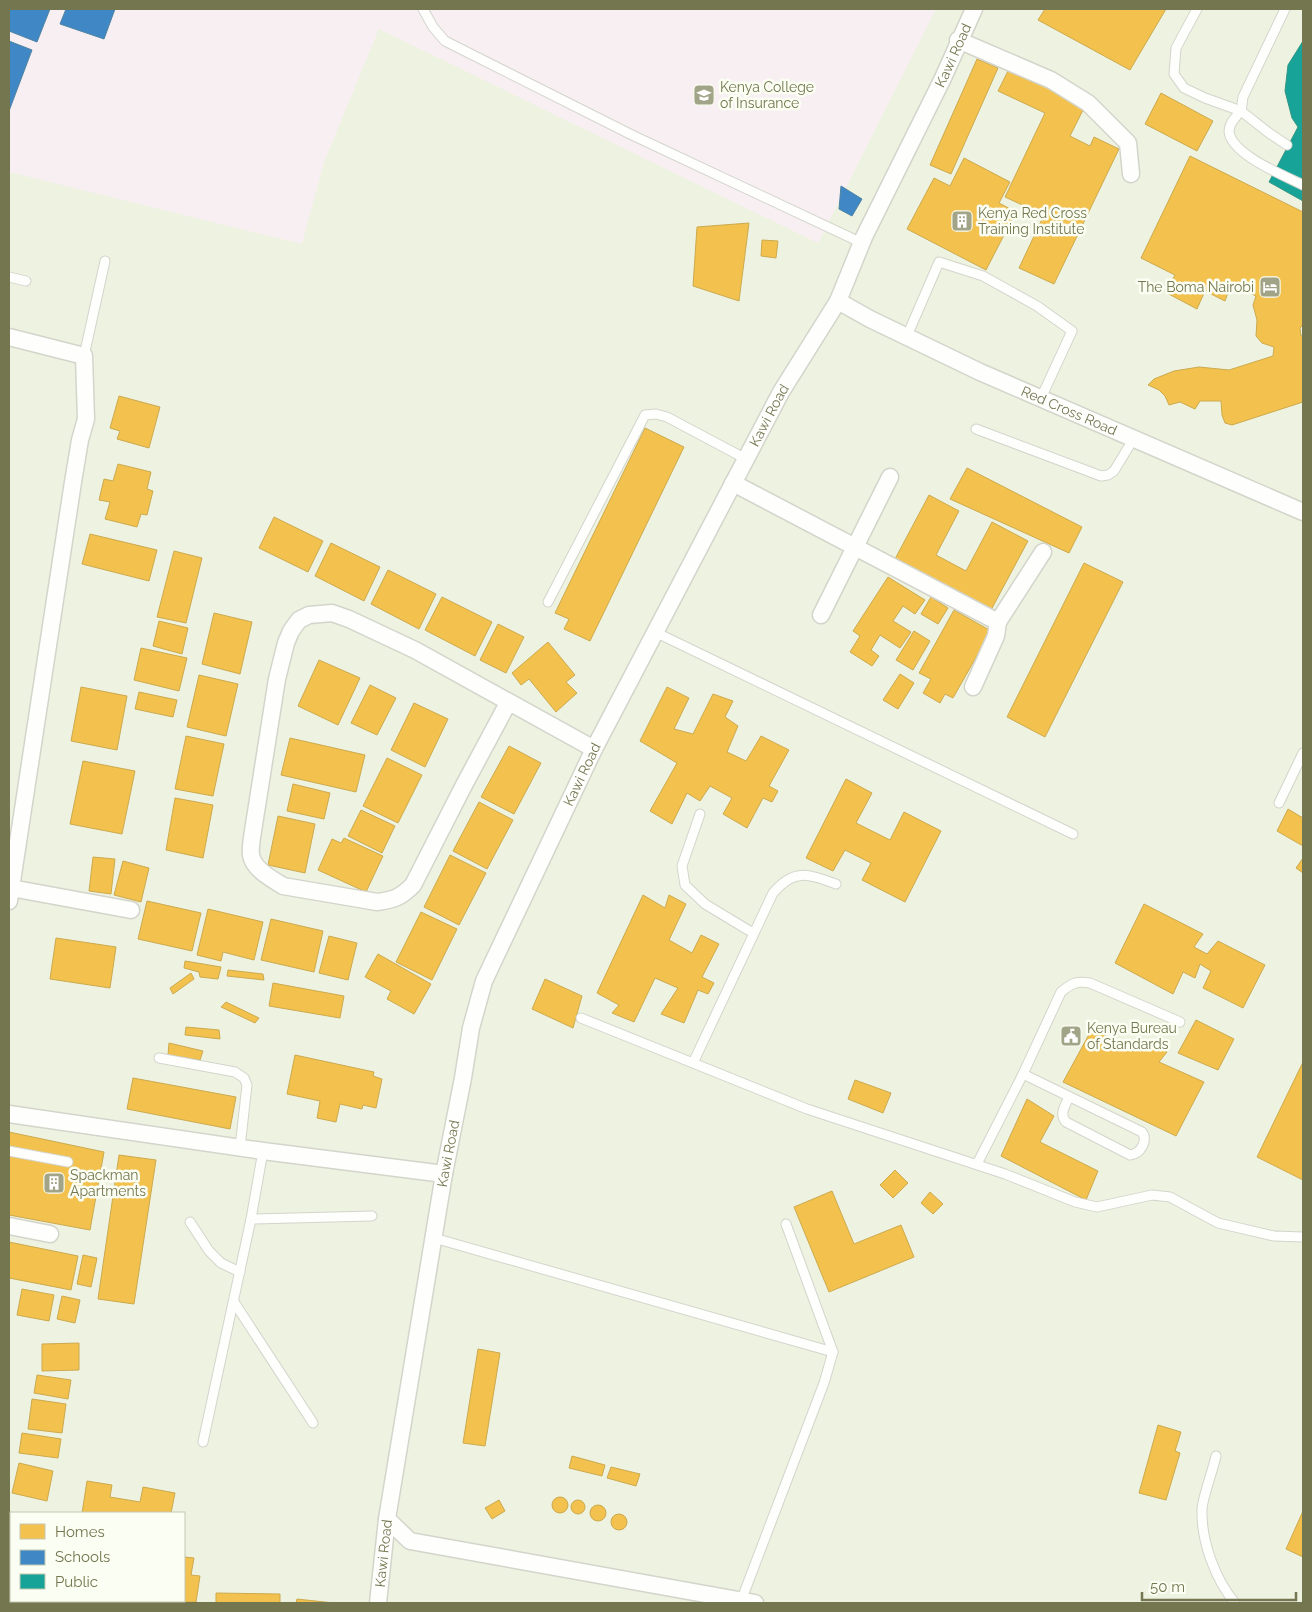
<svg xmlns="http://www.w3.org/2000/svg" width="1312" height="1612" font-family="Raleway,sans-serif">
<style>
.residential{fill:#eef2e1;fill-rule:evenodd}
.education{fill:#f8eff2}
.homes{fill:#f2c14e;stroke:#ccaa4e}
.schools{fill:#3f88c5;stroke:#4f83a2}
.public{fill:#17a398;stroke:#339682}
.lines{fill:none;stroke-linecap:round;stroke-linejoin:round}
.lane-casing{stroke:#d3d5cb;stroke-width:11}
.street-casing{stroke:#d3d5cb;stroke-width:19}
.lane{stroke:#fefefd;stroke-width:9}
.street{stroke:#fefefd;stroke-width:16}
.labels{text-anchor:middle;stroke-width:5;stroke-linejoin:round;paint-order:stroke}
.street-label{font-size:14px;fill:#74764f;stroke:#fbfef2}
.poi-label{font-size:14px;fill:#74764f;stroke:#fbfef2;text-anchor:start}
</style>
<rect width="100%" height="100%" fill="#f6f8f0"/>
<path class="residential" d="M9,9h1294v1594h-1294zM11,1513h173v88h-173z"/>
<polygon class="education" points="9,9 936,9 818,243 379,29 324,162 302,244 9,172"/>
<g class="homes">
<polygon points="1045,9 1166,9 1130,70 1038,20"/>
<polygon points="977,59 998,68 951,174 930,165"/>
<polygon points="1009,69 1085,106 1070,136 1090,146 1094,137 1119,149 1054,284 1019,268 1044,215 1005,197 1045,113 998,91"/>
<polygon points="1161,93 1213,121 1197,151 1145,124"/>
<polygon points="1190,156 1303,212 1303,325 1300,328 1301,336 1303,336 1303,402 1232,425 1225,423 1222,415 1221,401 1200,401 1195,409 1180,402 1169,405 1165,396 1159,390 1148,385 1154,379 1174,371 1199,367 1229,370 1273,356 1274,347 1262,343 1256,336 1257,320 1253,305 1256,296 1231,284 1225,301 1205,291 1197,309 1165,292 1175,275 1141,258"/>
<polygon points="964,158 1010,182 999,203 1016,212 986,270 907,229 934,178 950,186"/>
<polygon points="749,223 739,301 693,286 697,227"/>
<polygon points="762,240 778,241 776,258 761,256"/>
<polygon points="119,396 160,407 149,448 117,439 120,431 110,428"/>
<polygon points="645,428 684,447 590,641 564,629 569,619 555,613"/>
<polygon points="118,464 151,472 147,489 153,491 147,515 141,514 137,527 105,519 110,502 99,500 104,479 113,481"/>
<polygon points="967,468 1082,527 1069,553 950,499"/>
<polygon points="929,495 959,511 936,555 966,571 992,522 1028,541 991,610 895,559"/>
<polygon points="274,517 323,541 308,572 259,548"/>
<polygon points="90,534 157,550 149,581 82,564"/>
<polygon points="331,543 380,567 364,601 315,576"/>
<polygon points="174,551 202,558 186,623 157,617"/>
<polygon points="1084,563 1123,582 1045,737 1007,717"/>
<polygon points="388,570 436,594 419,629 371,604"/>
<polygon points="888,577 925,600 915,614 903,606 893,621 911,632 900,648 880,635 871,650 879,656 872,666 850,652 860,636 853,631"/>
<polygon points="442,597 492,622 475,656 425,630"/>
<polygon points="931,597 948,608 938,624 921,614"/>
<polygon points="954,610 991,631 953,698 945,694 940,703 923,693 931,679 919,673"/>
<polygon points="214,613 252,622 240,674 202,664"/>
<polygon points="159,621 188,628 182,654 153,646"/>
<polygon points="498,624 524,637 506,673 480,660"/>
<polygon points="914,631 930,641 913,670 896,660"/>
<polygon points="548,642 575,675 566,682 577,693 556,712 529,679 521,685 512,673"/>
<polygon points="141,648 187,658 179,691 134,680"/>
<polygon points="319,660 360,678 338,725 298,706"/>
<polygon points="900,674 914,683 898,709 883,700"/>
<polygon points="199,675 238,684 226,736 187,727"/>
<polygon points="370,685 396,698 377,735 351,723"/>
<polygon points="81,687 127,696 117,750 71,741"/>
<polygon points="667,687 689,698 674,729 693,734 713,694 733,701 725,717 738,726 727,752 746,761 761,736 789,750 769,786 778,791 772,802 763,798 747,828 723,814 732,798 710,786 700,801 687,793 672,824 650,811 677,763 640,741"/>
<polygon points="139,692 177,700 173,717 135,709"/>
<polygon points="414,703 448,719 425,767 391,750"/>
<polygon points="186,736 224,744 213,796 175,789"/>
<polygon points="290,738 365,755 356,792 281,775"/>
<polygon points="509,746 541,763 514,814 481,797"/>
<polygon points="387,758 422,775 398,823 363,806"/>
<polygon points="83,761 135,771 122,834 70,824"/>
<polygon points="846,779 872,793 856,823 890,840 904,812 941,831 905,902 862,880 871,863 845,850 833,871 806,858"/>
<polygon points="293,784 330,793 324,819 287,811"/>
<polygon points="175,798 213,805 203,858 166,850"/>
<polygon points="479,802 513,820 487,869 453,851"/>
<polygon points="1288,809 1303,818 1303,846 1277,831"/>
<polygon points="361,810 395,826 382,853 348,836"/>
<polygon points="278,816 315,824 305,873 268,865"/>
<polygon points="344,838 383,856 366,892 318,870 332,839 341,843"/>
<polygon points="450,855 486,873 459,925 424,907"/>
<polygon points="93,857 115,859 111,894 89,891"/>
<polygon points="1303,858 1303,873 1296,868"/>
<polygon points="123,861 149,868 141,902 114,895"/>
<polygon points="643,895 665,908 669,895 686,904 669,940 692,953 701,935 719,944 702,977 714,983 708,994 698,990 684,1023 661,1014 678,988 655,978 634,1022 612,1013 619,1005 597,993"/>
<polygon points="147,901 201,913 192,951 138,939"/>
<polygon points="1144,904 1203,934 1194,947 1207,954 1218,941 1265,965 1243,1008 1203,988 1211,971 1200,964 1195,978 1183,972 1173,994 1115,963"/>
<polygon points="208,909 263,922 254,960 223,952 221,961 197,955"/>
<polygon points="421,912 457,929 432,980 396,962"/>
<polygon points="271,919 323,931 314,972 261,960"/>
<polygon points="329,936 357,943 348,980 319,973"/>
<polygon points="56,938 116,947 110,988 50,979"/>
<polygon points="378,954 431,984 414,1014 387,999 391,991 365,977"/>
<polygon points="185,961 221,967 218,979 200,977 199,972 184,968"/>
<polygon points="228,970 263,974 264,980 227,976"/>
<polygon points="191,973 194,979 173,994 170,988"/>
<polygon points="545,979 582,996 573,1028 532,1009"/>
<polygon points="273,983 344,996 340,1018 269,1006"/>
<polygon points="226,1002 259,1018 255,1023 221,1007"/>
<polygon points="1196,1020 1234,1039 1218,1070 1178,1053"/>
<polygon points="186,1027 219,1030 220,1039 185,1035"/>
<polygon points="1092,1029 1137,1051 1142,1041 1167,1052 1159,1062 1204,1082 1176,1136 1063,1082"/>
<polygon points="169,1043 203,1051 200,1060 168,1055"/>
<polygon points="295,1055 374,1072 373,1076 382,1079 376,1108 363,1105 362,1109 340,1104 336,1122 317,1118 320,1101 287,1094"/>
<polygon points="1303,1062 1303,1180 1257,1157"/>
<polygon points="133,1078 236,1097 230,1129 127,1109"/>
<polygon points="855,1080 891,1093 883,1113 848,1099"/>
<polygon points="1027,1099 1054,1116 1040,1142 1098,1171 1086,1200 1001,1156"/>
<polygon points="9,1132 104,1152 90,1230 9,1215"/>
<polygon points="119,1155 156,1160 134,1304 98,1299"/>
<polygon points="895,1170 908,1183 893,1198 880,1185"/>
<polygon points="832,1191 854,1244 901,1225 914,1257 829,1292 794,1207"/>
<polygon points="930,1192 943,1204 933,1214 921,1203"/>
<polygon points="9,1242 78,1256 71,1290 9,1278"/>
<polygon points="83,1255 97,1258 91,1287 77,1284"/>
<polygon points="22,1289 54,1295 49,1321 17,1315"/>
<polygon points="62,1296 80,1300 75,1323 57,1319"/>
<polygon points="79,1343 79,1370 42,1371 42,1344"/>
<polygon points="478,1349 500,1353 485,1446 463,1443"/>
<polygon points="37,1375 71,1380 68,1399 34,1393"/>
<polygon points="32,1399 66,1404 62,1433 28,1429"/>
<polygon points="1158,1425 1181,1432 1175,1451 1180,1453 1166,1500 1139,1493"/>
<polygon points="22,1433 61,1439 58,1458 19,1453"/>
<polygon points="572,1456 605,1465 602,1476 569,1468"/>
<polygon points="19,1463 53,1471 47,1501 12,1493"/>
<polygon points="611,1467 640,1474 636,1486 607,1478"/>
<polygon points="87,1481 112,1485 110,1497 140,1502 143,1487 175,1493 171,1513 82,1513"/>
<circle cx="560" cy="1505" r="8"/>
<circle cx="578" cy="1507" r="7"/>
<polygon points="499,1500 505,1511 492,1519 485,1508"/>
<circle cx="598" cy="1513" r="8"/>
<polygon points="1303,1511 1303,1557 1286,1549"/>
<polygon points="9,1512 15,1513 11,1513 11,1542 9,1542"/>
<circle cx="619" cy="1522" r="8"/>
<polygon points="9,1546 11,1547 11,1579 11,1568 9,1567"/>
<polygon points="184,1557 194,1558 191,1575 200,1576 196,1602 156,1603 157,1601 184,1601"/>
<polygon points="216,1593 280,1594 280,1603 216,1603"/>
<polygon points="297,1599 334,1603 296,1603"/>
<polygon points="118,1601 153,1601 153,1603 117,1603"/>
</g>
<g class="schools">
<polygon points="9,9 50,9 37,42 9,31"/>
<polygon points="66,9 115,9 104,39 60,24"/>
<polygon points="9,41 32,50 9,111"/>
<polygon points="841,186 862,199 852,216 839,209"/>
</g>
<polygon class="public" points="1303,41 1303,201 1269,182 1298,127 1292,118 1285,91 1288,65"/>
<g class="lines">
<g class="lane-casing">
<g id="lane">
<polyline points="423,9 433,27 445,41 632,135 862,243"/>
<path d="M1197,9l-21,39 -2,26 10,14 21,10 36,13c-5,6 -12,12 -12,20 1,23 56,45 74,54"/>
<polyline points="1285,9 1243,97 1241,111 1269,133 1287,145"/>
<polyline points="9,277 26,281"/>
<polyline points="907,336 939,262 983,276 1037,306 1072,331 1041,398"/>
<polyline points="84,356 105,261"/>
<polyline points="976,429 1101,476 1108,475 1114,471 1134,438"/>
<polyline points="548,602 645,415 656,414 667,417 746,459"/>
<polyline points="655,632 1073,834"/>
<polyline points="1279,803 1303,753"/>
<polyline points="700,814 682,866 685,885 705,904 753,933"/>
<polyline points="581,1018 807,1109 1005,1174 1075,1202 1097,1207 1152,1195 1170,1197 1218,1223 1274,1236 1303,1237"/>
<polyline points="159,1058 235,1072 244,1078 247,1085 240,1147"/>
<path d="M693,1063l80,-170c21,-25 35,-19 63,-9"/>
<path d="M1023,1074l119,58c6,8 -1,22 -12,23l-64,-33c-7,-8 -1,-16 3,-25"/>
<polyline points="9,1151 68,1162"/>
<path d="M977,1164l46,-90 38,-82c11,-9 15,-11 29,-9l90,39"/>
<polyline points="251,1219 372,1216"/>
<polyline points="190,1222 209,1251 221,1263 240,1272"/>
<polyline points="434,1238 833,1352"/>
<polyline points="234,1302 313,1423"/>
<polyline points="203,1442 251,1219 263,1151"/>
<path d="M1216,1456c-3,14 -13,40 -14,53 -1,32 13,70 33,94"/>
<polyline points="741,1601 824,1383 833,1352 786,1224"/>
</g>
</g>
<g class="street-casing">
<g id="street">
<polyline points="958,40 1051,80 1088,103 1128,143 1131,174"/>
<path id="s1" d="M838,301l32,18 110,53 323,140"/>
<polyline points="9,337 84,356 86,419 80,440 73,482 9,901"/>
<polyline points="733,483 998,622"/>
<polyline points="821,615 890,477"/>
<polyline points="973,687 996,636 998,622 1043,552"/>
<path d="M508,703l-45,84 -50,98c-12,12 -19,15 -36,17l-94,-16c-11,-7 -30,-17 -32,-31 -1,-7 1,-17 2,-24l24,-152 9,-36 5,-12 8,-11 10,-5 23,-2 17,6 66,31 179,99"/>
<polyline points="11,888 131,910"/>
<polyline points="9,1114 263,1151 444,1174"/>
<polyline points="9,1226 50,1234"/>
<polyline points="387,1519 410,1541 755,1603"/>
<path id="s2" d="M378,1603l9,-84 57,-345 19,-96 8,-50 13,-47 110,-232 187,-357 57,-91 26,-64 79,-159 31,-69"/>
</g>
</g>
<use href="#lane" class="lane"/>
<use href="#street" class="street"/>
</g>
<defs>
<g id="university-square" transform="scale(1.125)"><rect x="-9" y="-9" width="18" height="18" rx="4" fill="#a2a487" stroke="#fbfef2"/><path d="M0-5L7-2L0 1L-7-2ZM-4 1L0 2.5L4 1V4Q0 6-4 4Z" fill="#fff"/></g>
<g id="building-square" transform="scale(1.125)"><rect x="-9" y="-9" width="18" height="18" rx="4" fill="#a2a487" stroke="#fbfef2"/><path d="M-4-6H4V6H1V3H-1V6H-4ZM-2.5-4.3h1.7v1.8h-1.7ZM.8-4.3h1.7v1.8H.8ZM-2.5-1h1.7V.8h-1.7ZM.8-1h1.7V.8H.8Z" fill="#fff"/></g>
<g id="hotel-square" transform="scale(1.125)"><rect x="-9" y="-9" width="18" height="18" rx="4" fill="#a2a487" stroke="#fbfef2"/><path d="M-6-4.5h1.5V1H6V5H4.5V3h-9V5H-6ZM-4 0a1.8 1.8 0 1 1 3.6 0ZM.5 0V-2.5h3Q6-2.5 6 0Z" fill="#fff"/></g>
<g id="civic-square" transform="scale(1.125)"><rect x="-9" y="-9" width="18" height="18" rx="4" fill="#a2a487" stroke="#fbfef2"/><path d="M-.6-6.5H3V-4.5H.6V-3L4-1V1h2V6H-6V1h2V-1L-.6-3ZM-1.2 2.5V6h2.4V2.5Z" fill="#fff"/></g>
</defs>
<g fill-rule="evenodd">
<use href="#university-square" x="704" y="95"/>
<use href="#building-square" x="962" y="221"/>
<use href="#hotel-square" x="1270" y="287"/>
<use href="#civic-square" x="1071" y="1036"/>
<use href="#building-square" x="54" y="1183"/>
</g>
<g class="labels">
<g class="street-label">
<text dy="5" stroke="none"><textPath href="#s2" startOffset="1670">Kawi Road</textPath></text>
<text dy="5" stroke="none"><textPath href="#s1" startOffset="256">Red Cross Road</textPath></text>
<text dy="5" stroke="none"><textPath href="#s2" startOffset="1265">Kawi Road</textPath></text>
<text dy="5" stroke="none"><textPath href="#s2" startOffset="860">Kawi Road</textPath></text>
<text dy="5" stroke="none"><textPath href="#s2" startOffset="455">Kawi Road</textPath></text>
<text dy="5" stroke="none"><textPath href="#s2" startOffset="50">Kawi Road</textPath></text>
</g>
<g class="poi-label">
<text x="720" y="92">Kenya College<tspan x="720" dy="16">of Insurance</tspan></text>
<text x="978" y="218">Kenya Red Cross<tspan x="978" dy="16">Training Institute</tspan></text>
<text x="1254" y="292" text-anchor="end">The Boma Nairobi</text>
<text x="1087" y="1033">Kenya Bureau<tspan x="1087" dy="16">of Standards</tspan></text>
<text x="70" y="1180">Spackman<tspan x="70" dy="16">Apartments</tspan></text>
</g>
</g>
<rect width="1312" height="1612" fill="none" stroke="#74764f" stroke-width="20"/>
<rect x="10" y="1512" width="175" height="90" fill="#fbfef2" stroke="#c5c8b1"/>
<rect x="20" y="1524" width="25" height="15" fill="#f2c14e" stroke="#c5c8b1"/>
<text x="55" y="1537" font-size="15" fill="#74764f">Homes</text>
<rect x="20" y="1550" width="25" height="15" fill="#3f88c5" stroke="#c5c8b1"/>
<text x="55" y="1562" font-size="15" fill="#74764f">Schools</text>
<rect x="20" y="1574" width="25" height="15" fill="#17a398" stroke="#c5c8b1"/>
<text x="55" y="1587" font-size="15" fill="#74764f">Public</text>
<path d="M1142 1592v8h154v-8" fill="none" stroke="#74764f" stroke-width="2.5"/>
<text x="1150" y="1592" font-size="15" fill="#74764f" stroke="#fbfef2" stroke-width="4" paint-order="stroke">50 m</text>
</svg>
